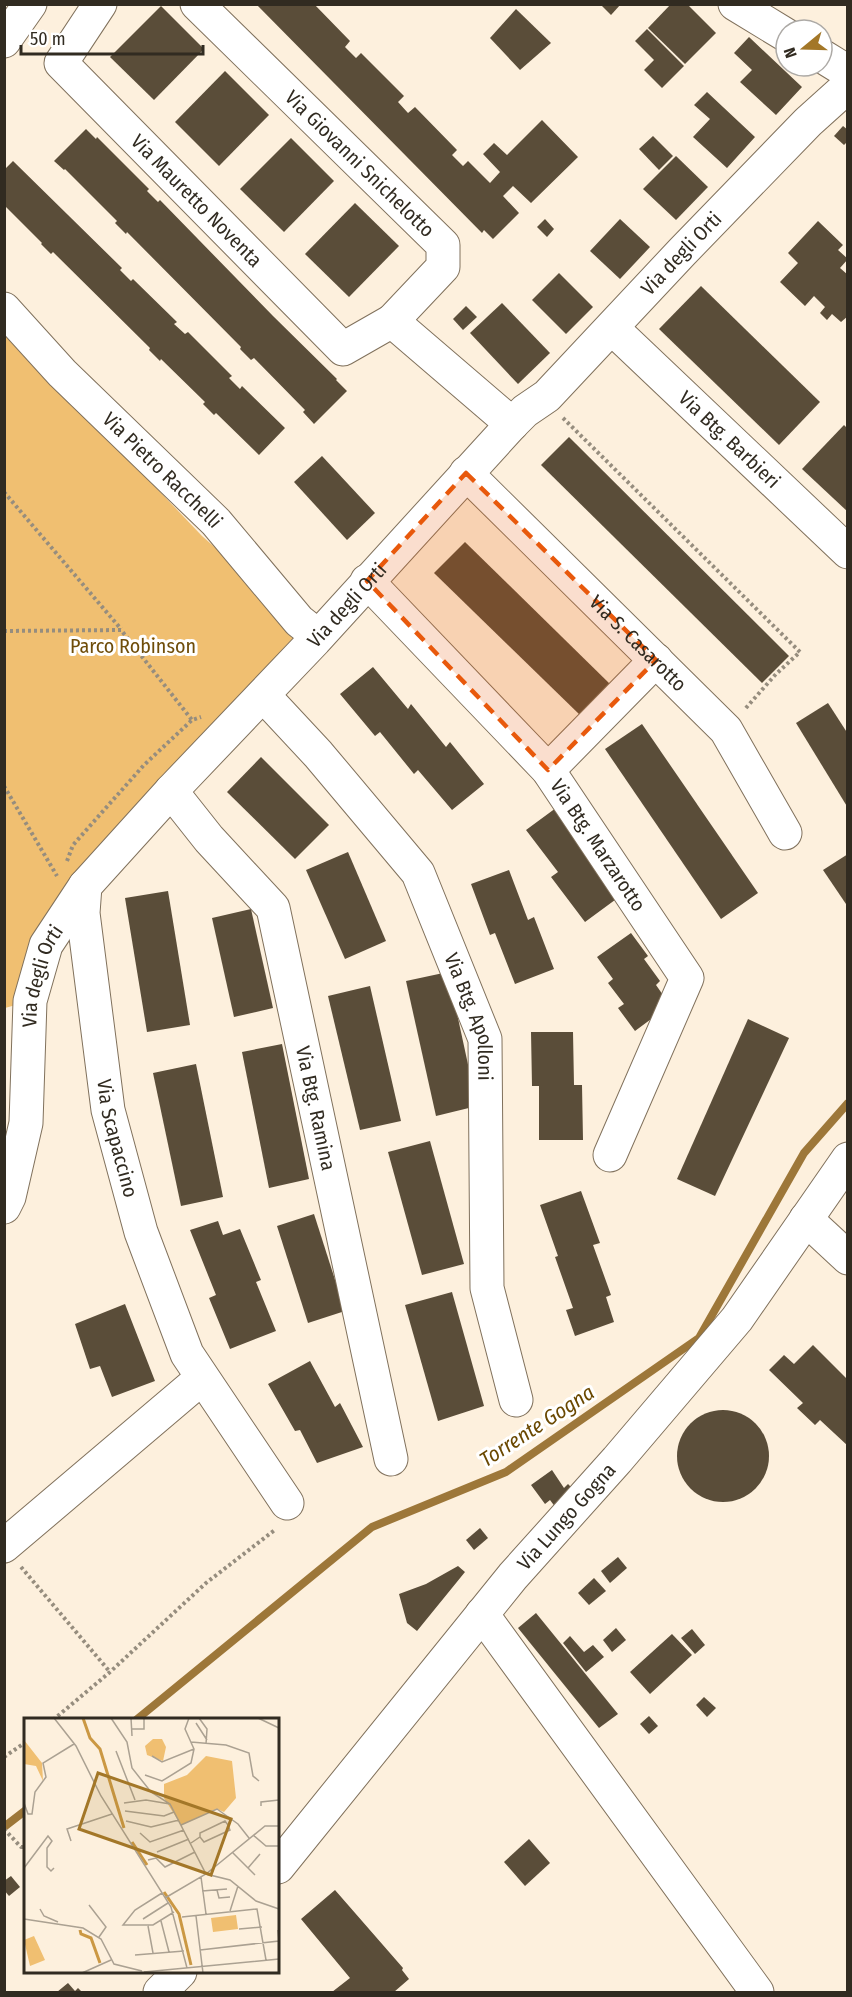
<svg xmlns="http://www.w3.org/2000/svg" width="852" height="1997" font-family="'Fira Sans Condensed',sans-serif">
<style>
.green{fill:#f0bf71}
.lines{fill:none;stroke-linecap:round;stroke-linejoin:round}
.stream{stroke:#9d7739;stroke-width:8}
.building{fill:#5a4d39}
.minor-casing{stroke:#80715c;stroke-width:35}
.path{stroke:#968d7e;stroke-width:4;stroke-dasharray:3 3;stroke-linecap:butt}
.minor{stroke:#fff;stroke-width:33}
.marked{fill:#e8590c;fill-opacity:0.2;stroke:#e8590c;stroke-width:4.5;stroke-dasharray:12 8;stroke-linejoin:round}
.labels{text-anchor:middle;stroke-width:6;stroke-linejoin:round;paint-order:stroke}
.street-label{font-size:20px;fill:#312b21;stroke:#fff}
.park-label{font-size:20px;fill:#6f4d0a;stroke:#fff}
.water-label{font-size:21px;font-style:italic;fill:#6a4801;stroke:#fff}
.inset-river{fill:none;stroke:#cb9843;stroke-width:3}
.inset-road{fill:none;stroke:#aba192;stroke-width:1.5}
.view{fill:#a37728;fill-opacity:0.15;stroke:#a37728;stroke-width:3}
.inset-edge{fill:none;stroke:#312b21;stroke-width:3}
</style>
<rect width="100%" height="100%" fill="#fdf0dd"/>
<polygon class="green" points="5,329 202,536 308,629 85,886 30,1001 5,1008"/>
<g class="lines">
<g class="stream">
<polyline points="136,1720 372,1527 506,1472 699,1338 804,1153 848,1103"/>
<polyline points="4,1827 26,1810"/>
</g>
</g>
<g class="building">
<polygon points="256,4 314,4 350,41 345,47 356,58 361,53 404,96 398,102 408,113 415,107 457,150 452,155 463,166 468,161 490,183 500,172 483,154 494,143 507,155 542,120 578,157 531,203 513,186 503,196 519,213 493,239 484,230 482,233"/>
<polygon points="600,4 621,4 611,15"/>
<polygon points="671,4 687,4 716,33 685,64 648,28"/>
<polygon points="161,6 204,49 154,100 110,57"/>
<polygon points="516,9 551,43 520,70 490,38"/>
<polygon points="647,29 684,66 662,88 644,70 654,60 635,41"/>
<polygon points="749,37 802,87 776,115 740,82 752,70 734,53"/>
<polygon points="225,71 269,115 219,166 175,122"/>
<polygon points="707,92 755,137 727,168 693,137 710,119 694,105"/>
<polygon points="843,126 848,130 848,141 844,145 834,136"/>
<polygon points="86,129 96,139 97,137 149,189 147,191 158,202 160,200 273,316 337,379 336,380 347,391 314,424 303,412 305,410 254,358 251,360 240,349 241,347 127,232 126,234 115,223 117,221 65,169 64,170 54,161"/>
<polygon points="653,136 673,156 659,170 639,149"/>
<polygon points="291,138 334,181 284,232 240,189"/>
<polygon points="676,156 708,187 676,220 643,189"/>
<polygon points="13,161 122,268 120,270 131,281 133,279 177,322 174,324 185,334 188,332 232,376 229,378 240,389 242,386 285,428 259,455 216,413 214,415 203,404 205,402 161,359 160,361 149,350 150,348 53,252 51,254 41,244 42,243 4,205 4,170"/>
<polygon points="355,203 399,246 349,297 305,254"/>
<polygon points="545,219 554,229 547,237 537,227"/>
<polygon points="620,219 650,247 620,279 590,251"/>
<polygon points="818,221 843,245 838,250 848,259 840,268 848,275 848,316 841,322 832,314 827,320 820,313 825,307 814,296 805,306 780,282 798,263 788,253"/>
<polygon points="559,273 593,307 566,334 532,300"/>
<polygon points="701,286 820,402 779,445 659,329"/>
<polygon points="502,303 550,353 518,384 470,333"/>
<polygon points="466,306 477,317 463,330 453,319"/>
<polygon points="844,425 848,429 848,512 802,469"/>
<polygon points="569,437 789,656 762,683 541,465"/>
<polygon points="322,456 375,513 347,540 294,482"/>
<polygon points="465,542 611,685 581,716 434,573"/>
<polygon points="373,667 408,709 411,704 446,747 450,742 484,784 452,810 418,770 414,774 380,732 375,736 340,694"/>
<polygon points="828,703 848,734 848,808 796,723"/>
<polygon points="642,724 758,893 721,919 605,749"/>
<polygon points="261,757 329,825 295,859 227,792"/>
<polygon points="560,805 619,897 585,922 551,877 558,872 526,830"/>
<polygon points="348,852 386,941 345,959 306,870"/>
<polygon points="848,854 848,907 823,870"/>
<polygon points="509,870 528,920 534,917 554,969 515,984 495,933 490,935 471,884"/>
<polygon points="168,891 190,1025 147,1032 125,898"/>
<polygon points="251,909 273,1008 234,1017 212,918"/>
<polygon points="631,933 648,956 644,959 660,981 656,985 670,1005 635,1031 618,1008 624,1004 608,983 613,979 597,957"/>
<polygon points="448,972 477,1106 436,1116 406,981"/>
<polygon points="370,986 401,1121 360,1130 328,996"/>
<polygon points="748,1019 789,1038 715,1196 677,1179"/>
<polygon points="531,1032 573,1032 574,1085 582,1085 583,1140 539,1140 539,1086 532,1086"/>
<polygon points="282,1044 309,1179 269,1188 242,1052"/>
<polygon points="196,1064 223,1197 181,1206 153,1073"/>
<polygon points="430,1141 464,1264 422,1275 388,1152"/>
<polygon points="581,1191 600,1243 593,1245 611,1295 606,1297 614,1322 575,1336 566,1310 573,1308 555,1257 558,1256 540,1205"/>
<polygon points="314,1214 345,1311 308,1323 277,1226"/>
<polygon points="218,1221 223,1235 240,1229 261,1280 256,1282 276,1331 230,1349 209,1298 216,1295 190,1230"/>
<polygon points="452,1292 484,1406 438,1421 405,1305"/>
<polygon points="125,1304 155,1381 112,1397 100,1366 90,1369 75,1324"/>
<polygon points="813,1345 848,1380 848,1446 820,1420 815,1425 797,1408 803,1403 769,1370 784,1355 794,1364"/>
<polygon points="310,1361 335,1407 340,1403 363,1447 317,1463 300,1430 295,1431 268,1384"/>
<circle cx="723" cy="1456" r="46"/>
<polygon points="552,1470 564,1488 568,1484 574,1490 556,1508 550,1500 545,1504 531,1485"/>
<polygon points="480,1528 488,1538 474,1550 466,1540"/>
<polygon points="618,1557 627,1568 610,1583 601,1571"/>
<polygon points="458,1566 465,1572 417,1631 407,1623 399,1594 426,1584"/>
<polygon points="594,1578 606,1591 589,1605 578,1593"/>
<polygon points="536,1613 618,1714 599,1728 518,1628"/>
<polygon points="616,1628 626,1640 612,1652 603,1640"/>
<polygon points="692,1629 705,1645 695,1654 681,1638"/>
<polygon points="672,1634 692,1655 650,1694 630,1672"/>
<polygon points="570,1636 584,1652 593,1645 604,1657 586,1672 563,1643"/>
<polygon points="704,1697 716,1708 707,1717 696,1705"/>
<polygon points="649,1716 658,1726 649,1734 640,1724"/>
<polygon points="529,1839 550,1863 525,1886 504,1862"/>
<polygon points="11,1876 20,1887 9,1896 4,1890 4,1881"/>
<polygon points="335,1890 403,1968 402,1970 409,1979 394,1992 332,1992 350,1978 301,1919"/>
<polygon points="68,1983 75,1991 78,1988 82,1992 57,1992"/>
</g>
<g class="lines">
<g class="minor-casing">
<g id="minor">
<path id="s1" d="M100,4l-39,59 282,286 49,-28"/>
<path id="s2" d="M197,4l246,241v22l-51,54 120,103"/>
<polyline points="735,4 786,35"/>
<polyline points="4,41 30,4"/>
<polyline points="822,56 848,72"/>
<path id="s3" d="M4,309l58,64 154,149 83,99 19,15"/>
<path id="s4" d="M612,328l236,224"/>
<path id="s5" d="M466,473l260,257 59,103"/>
<path id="s6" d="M367,581l181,189 139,208 -77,177"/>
<path id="s7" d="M263,695l55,59 100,119 67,166 2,249 29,112"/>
<polyline points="548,770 656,660"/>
<path id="s8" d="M171,791l38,48 64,69 118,551"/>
<path id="s9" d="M85,886l-2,27 25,197 33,122 46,122 100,149"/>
<path id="s10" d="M4,1207l5,-10 17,-74 4,-122 16,-56 39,-59 86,-95 144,-151 197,-216 13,-13 22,-15 135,-144 126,-130 40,-36"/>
<polyline points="806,1219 848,1258"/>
<polyline points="4,1546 202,1378"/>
<polyline points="482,1614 757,1992"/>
<path id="s11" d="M278,1867l235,-291 104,-116 120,-141 111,-160"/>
<polyline points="160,1992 180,1972"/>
</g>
</g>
<g class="path">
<polyline points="563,418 800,652 776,674 745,709"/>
<polyline points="4,492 121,629"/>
<polyline points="4,631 121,630 192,720"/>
<polyline points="4,786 57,876"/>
<polyline points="67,861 73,845 144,765 192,720 201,717"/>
<polyline points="21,1567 110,1672"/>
<polyline points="53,1720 110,1672 206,1583 276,1529"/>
<polyline points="4,1757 26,1742"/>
<polyline points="4,1829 21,1847 26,1847"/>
</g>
<use href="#minor" class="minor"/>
</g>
<path class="marked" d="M466,473l190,187 -108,110 -181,-189z"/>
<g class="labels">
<g class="street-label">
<text dy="7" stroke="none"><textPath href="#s2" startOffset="228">Via Giovanni Snichelotto</textPath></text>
<text dy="7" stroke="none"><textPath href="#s1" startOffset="264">Via Mauretto Noventa</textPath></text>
<text dy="7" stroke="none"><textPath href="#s10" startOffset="1208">Via degli Orti</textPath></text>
<text dy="7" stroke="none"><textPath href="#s4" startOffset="162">Via Btg. Barbieri</textPath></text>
<text dy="7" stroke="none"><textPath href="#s3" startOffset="226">Via Pietro Racchelli</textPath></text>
<text dy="7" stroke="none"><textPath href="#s10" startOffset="722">Via degli Orti</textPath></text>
<text dy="7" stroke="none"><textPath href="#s5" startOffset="242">Via S. Casarotto</textPath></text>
<text dy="7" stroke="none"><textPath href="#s6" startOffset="352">Via Btg. Marzarotto</textPath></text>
<text dy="7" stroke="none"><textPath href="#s10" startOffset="236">Via degli Orti</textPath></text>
<text dy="7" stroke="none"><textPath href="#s7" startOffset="390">Via Btg. Apolloni</textPath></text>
<text dy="7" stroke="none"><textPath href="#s8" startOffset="360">Via Btg. Ramina</textPath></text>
<text dy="7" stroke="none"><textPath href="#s9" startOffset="255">Via Scapaccino</textPath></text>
<text dy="7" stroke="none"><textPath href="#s11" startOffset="454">Via Lungo Gogna</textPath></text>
</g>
<g class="park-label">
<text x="133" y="653">Parco Robinson</text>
</g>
<g class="water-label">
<text transform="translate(537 1426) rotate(-33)" y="7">Torrente Gogna</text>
</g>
</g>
<g transform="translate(24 1718)">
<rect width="255" height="255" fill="#fdf0dd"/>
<path d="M129,21h9l4,8 -3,14 -16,-6 -2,-9zM0,22l18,23 1,18 -7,-15 -12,-2zM182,38l26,5 4,37 -12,14 -7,-3 -36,16 -17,-27v-14l23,-9zM212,197l2,14 -25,3 -2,-14zM10,218l11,24 -15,6 -6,-26z" fill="#f0bf71"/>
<path class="inset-river" d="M59,0l7,20 10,11 24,79M108,124l15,23M140,174l15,22 12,51M56,212l1,4 10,4 9,25"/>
<path class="inset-road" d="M30,0l22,28 25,50 70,111 16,61M87,0l16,24 5,26 19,24 19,12 36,70 24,6 26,21 23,8M107,0l1,18M175,0l8,11 -1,15M234,0l21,10M172,5l11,17M108,11h12v-11M167,24l35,3 23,8 4,23 6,5M92,33l19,49M128,38l10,6 32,-13M121,57l17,6 29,-18 3,-14 -9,-20 4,-11M0,85l4,11h4l3,-22 11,-15 -3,-14 31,-19M100,85l22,-3 24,4M237,88v-4l18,-2M101,93l39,5 10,-4M102,103l25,6 28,-7M157,107l36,-16 21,15 11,14M116,115l10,9 34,-12M229,117l13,11h13M47,123l-4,-12 45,-15M167,125l9,-6 4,5 26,-12 -2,-5 -3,-4 -25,12v4M133,134l32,-13M208,134l23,23M124,142l8,-2 9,9 30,-15M0,150l24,-32 4,5 -5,7v19l4,4 3,-3M224,150l12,-14M177,159l5,37M193,172l2,8 11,-1M178,173l25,-2M138,175l-27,17 -12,15h30l21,-13M141,180l41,-24 59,-48h14M65,187l17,22 -7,10M16,191l4,7 14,6M206,193l8,-25M172,198l7,57M158,199l75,-8 9,51M0,201l59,9 18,11 13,25 28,7M119,201l25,-16M137,203l8,31M124,208l5,27M215,211l23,-2M176,232l79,-9 -1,-11M111,237l49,-4M120,254l135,-13M58,255l29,-13"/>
<path class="view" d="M74,55l133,46 -20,56 -132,-46z"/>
<rect width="255" height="255" class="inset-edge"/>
</g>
<rect width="852" height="1997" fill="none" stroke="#312b21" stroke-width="12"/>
<g transform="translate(804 48) rotate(251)"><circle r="28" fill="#ffffff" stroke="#adaaa6" stroke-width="1.5"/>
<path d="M0-4.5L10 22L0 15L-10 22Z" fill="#a37728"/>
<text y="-9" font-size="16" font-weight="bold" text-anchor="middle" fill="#312b21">N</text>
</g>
<path d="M21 45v9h182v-9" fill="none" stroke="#312b21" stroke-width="3"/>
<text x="30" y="45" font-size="18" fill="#312b21" stroke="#ffffff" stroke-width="4.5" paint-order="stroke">50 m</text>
</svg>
